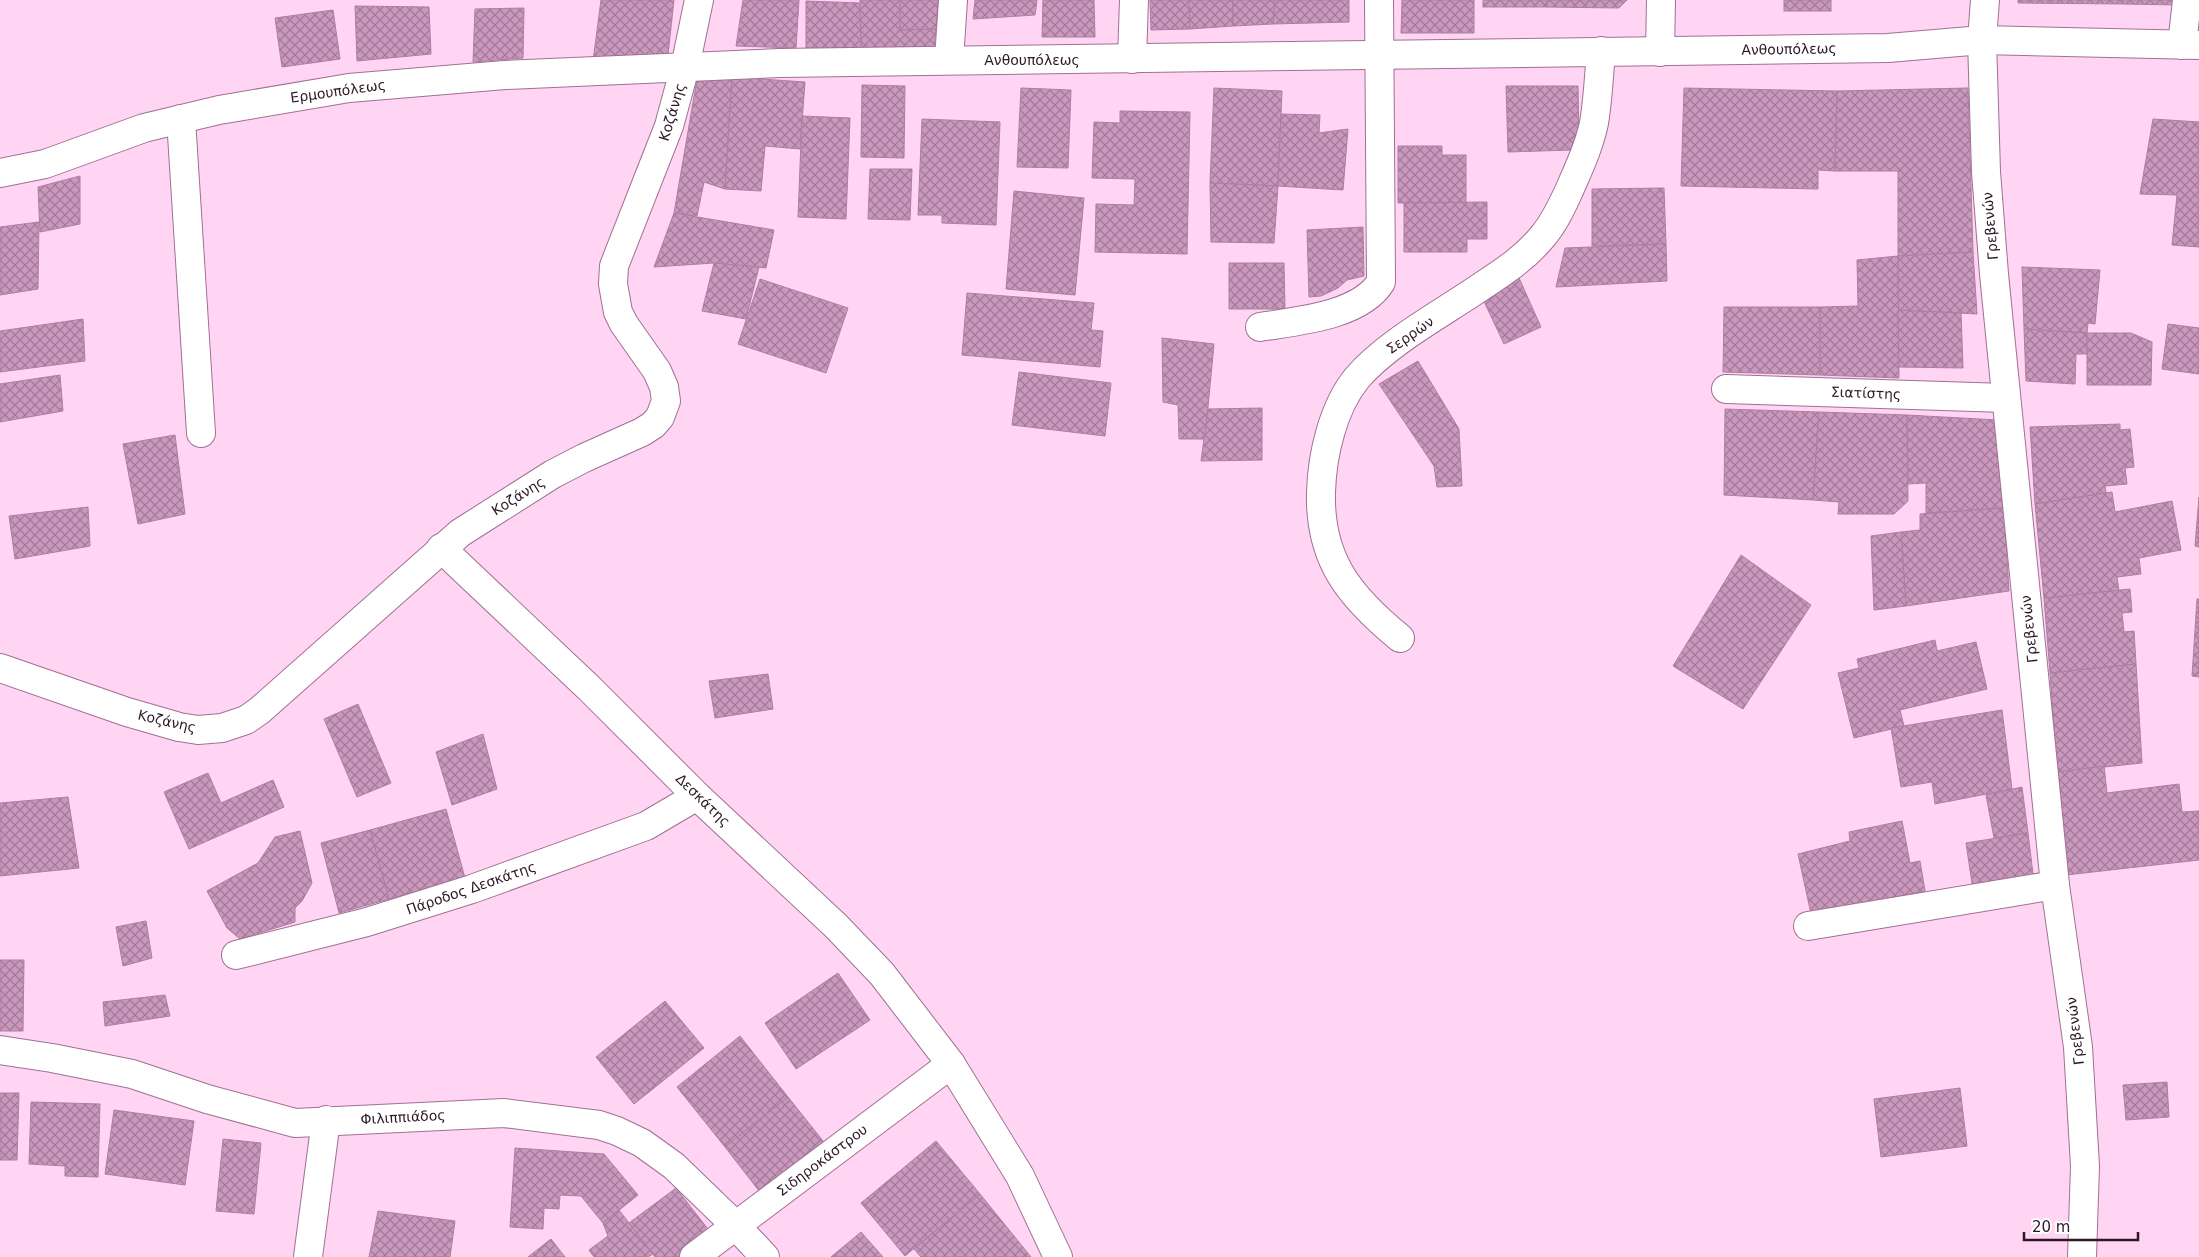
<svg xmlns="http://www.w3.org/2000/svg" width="2199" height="1257" font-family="'DejaVu Sans',sans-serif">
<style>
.building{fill:url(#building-cross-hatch);stroke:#ad7ea2}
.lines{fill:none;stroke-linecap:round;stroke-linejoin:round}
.minor-casing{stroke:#9f7093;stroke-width:30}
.minor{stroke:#fff;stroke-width:28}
.labels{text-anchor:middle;stroke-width:4;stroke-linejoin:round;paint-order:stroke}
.street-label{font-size:14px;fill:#2c1928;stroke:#fff}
</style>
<defs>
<pattern id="building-cross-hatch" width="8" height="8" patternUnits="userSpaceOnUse" patternTransform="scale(1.25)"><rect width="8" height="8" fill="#ca97bd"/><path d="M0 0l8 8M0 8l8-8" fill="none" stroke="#a47a9a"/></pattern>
</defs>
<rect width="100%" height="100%" fill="#ffd5f3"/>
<g class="building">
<polygon points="601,0 674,0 668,55 593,61"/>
<polygon points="743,0 799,0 796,48 736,46"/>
<polygon points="860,0 900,0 900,30 936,29 934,47 861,49"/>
<polygon points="900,0 938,0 936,29 900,30"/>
<polygon points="975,0 1037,0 1035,15 973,19"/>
<polygon points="1043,0 1094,0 1095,37 1042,37"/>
<polygon points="1150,0 1189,0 1190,29 1151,30"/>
<polygon points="1189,0 1233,0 1233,26 1190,29"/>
<polygon points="1233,0 1275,0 1273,24 1233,26"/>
<polygon points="1275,0 1349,0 1349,22 1273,24"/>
<polygon points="1402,0 1474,0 1474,33 1401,33"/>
<rect x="1483" y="0" width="64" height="7"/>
<polygon points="1547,0 1627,0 1619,8 1547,7"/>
<rect x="1784" y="0" width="47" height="11"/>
<polygon points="2018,0 2123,0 2123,4 2018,3"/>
<polygon points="2123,0 2177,0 2177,5 2123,4"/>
<polygon points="806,1 860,3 861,49 806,48"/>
<polygon points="355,6 429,7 431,54 357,61"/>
<polygon points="524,8 523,58 473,62 475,9"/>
<polygon points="333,10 340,59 282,67 275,18"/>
<polygon points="732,77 725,189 704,182 697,216 674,213 697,79"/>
<polygon points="732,77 805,82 800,149 765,146 761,191 725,189"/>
<polygon points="862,85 905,86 904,158 861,157"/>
<polygon points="1506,86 1578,86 1579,140 1572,150 1508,152"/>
<polygon points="1021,88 1071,90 1068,168 1017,167"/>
<polygon points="1214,88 1282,91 1278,186 1210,183"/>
<polygon points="1684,88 1837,91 1835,171 1818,170 1818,189 1681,186"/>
<polygon points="1968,88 1973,252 1898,256 1898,171 1835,171 1837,91"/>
<polygon points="1120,111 1190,112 1187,254 1095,252 1096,204 1134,205 1135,179 1092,178 1094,122 1120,123"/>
<polygon points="1281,114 1320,115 1319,133 1348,129 1343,190 1278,186"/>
<polygon points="802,116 850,118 846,219 798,217"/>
<polygon points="922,119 1000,122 996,225 942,223 942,215 918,215"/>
<polygon points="2153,119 2199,122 2199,247 2172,245 2177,195 2140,194"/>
<polygon points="1398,146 1442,146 1442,155 1466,155 1466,203 1398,203"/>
<polygon points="870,169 912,169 910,220 868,219"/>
<polygon points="80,176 80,224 40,232 38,187"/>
<polygon points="1210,183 1278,186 1274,243 1211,242"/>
<polygon points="1664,188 1666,244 1592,246 1592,189"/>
<polygon points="1014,191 1084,198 1075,295 1006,289"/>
<polygon points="1487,202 1487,239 1467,239 1467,252 1404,252 1404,203"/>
<polygon points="674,213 774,230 766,268 714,263 654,267"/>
<polygon points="39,222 38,289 0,295 0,227"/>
<polygon points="1363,227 1364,276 1347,280 1338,288 1321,296 1309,297 1307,230"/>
<polygon points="1666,244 1667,281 1556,287 1565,248"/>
<polygon points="1973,252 1977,314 1898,310 1898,256"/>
<polygon points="1898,256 1899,378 1820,375 1820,307 1858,306 1857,260"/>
<polygon points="714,263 759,267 746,319 702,311"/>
<polygon points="1229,263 1284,263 1285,309 1229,309"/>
<polygon points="2022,267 2100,270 2095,324 2088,323 2087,333 2024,329"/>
<polygon points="1519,278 1541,327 1504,344 1481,295"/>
<polygon points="760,279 848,308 826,373 738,344"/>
<polygon points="967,293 1094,303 1091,330 1103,331 1100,367 962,355"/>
<polygon points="1724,307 1820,307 1820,375 1723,372"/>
<polygon points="1898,310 1961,313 1963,368 1899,367"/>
<polygon points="83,319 85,361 0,372 0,331"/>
<polygon points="2168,324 2199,328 2199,374 2162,369"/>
<polygon points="2024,329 2087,333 2087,354 2076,354 2075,384 2026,381"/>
<polygon points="2087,333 2131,333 2152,342 2151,385 2087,385"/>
<polygon points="1162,338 1214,344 1205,439 1179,439 1178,405 1163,402"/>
<polygon points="1418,361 1459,429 1462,486 1437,487 1434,466 1379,384"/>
<polygon points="1019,372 1111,383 1105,436 1012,425"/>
<polygon points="60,375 63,411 0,422 0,384"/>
<polygon points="1262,408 1262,460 1201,461 1208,409"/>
<polygon points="1725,409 1819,412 1813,500 1724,495"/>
<polygon points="1819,412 1907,415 1908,501 1894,514 1838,514 1839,502 1813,500"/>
<polygon points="1907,415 1998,420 2004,508 1926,513 1926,483 1908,484"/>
<polygon points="2120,424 2120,430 2130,429 2134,467 2125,468 2127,484 2105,486 2106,493 2035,504 2030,427"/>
<polygon points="175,435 185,514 138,524 123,444"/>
<polygon points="2112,492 2115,512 2172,501 2181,550 2139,558 2141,574 2117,577 2119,591 2044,598 2035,504"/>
<polygon points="2199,497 2199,547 2195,546"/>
<polygon points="88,507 90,546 15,559 9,516"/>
<polygon points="2004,508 2009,591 1906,606 1901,532 1920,530 1920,514"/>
<polygon points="1901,532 1906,606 1874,610 1871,536"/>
<polygon points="1741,555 1811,605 1743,709 1673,666"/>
<polygon points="2130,589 2132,612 2122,613 2124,632 2134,631 2136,664 2050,673 2044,598"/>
<polygon points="2197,599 2199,599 2199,677 2192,676"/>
<polygon points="1935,640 1937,651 1976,642 1987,689 1900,710 1904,726 1854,738 1838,673 1859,668 1857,659"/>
<polygon points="2136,664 2142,763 2057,772 2050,673"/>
<polygon points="768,674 773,709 715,718 709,681"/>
<polygon points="358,704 391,783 357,797 324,719"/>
<polygon points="2002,710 2012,789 1935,804 1932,782 1901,787 1891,728"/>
<polygon points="483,734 497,789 452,805 436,752"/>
<polygon points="2104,766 2107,793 2179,784 2182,812 2199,811 2199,860 2066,875 2057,772"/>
<polygon points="208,773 221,803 273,780 284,807 189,849 164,792"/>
<polygon points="2022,787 2028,833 1994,838 1986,795"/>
<polygon points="68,797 79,868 0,876 0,803"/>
<polygon points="446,809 465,878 389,899 370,830"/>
<polygon points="1902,821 1910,863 1920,861 1925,891 1811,914 1798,854 1850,841 1849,832"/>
<polygon points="370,830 389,899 339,913 321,843"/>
<polygon points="300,831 312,883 302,901 295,908 295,922 240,939 227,928 207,891 258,863 275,837"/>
<polygon points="2028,833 2034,882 1973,890 1966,843"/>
<polygon points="146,921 152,958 123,966 116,927"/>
<polygon points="0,960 24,960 23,1031 0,1031"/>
<polygon points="838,973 870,1020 796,1069 765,1023"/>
<polygon points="165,995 170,1016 105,1026 103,1002"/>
<polygon points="665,1001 704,1048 634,1104 596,1057"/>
<polygon points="740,1036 788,1097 725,1147 677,1087"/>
<polygon points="2167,1082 2169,1117 2126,1120 2123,1085"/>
<polygon points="1960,1088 1967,1146 1881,1157 1874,1099"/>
<polygon points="0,1093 19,1093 17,1160 0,1160"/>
<polygon points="788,1097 827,1146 763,1196 725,1147"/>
<polygon points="31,1102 100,1104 98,1177 65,1176 65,1166 29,1164"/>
<polygon points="114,1110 194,1121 185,1185 105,1174"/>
<polygon points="223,1139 261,1143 254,1214 216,1211"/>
<polygon points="936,1141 980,1194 905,1256 861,1203"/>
<polygon points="515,1148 604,1154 638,1195 603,1223 581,1196 560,1195 559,1209 544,1208 543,1229 510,1227"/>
<polygon points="676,1188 711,1233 681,1257 655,1257 629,1223"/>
<polygon points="980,1194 1031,1257 921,1257 914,1249"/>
<polygon points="619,1210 653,1254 648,1257 594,1257 589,1250 608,1236 603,1223"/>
<polygon points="378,1211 455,1221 450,1257 369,1257"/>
<polygon points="861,1232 883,1257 831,1257"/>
<polygon points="551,1239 565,1257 528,1257"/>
</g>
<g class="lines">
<g class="minor-casing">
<g id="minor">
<polyline points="1985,0 1982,40 1986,172 1994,274 2055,885 2078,1047 2085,1166 2082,1257"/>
<polyline points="2182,45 2187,0"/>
<polyline points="1660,52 1661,0"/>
<polyline points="1132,59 1134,0"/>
<polyline points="949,60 953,0"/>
<polyline points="181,119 201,433"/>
<polyline points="0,173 45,164 144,128 219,110 349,88 505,75 779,63 1888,48 1982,40 2199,45"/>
<path d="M1260,327c37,-6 100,-11 121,-45l-2,-282"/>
<polyline points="1726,389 2006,398"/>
<polyline points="441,548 589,688 697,796 836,926 882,974 951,1064 1020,1176 1058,1257"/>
<path d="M1400,638c-50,-41 -81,-78 -79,-146 1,-37 12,-85 36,-114 31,-36 86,-65 125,-92 23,-15 44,-29 61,-50 11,-13 18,-28 25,-43 10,-23 21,-46 26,-70 4,-24 5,-48 7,-72"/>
<polyline points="0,668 127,712 179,727 198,730 222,728 246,720 259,711 460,533 553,474 584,458 642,432 653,425 660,417 666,401 664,387 657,371 624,324 618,312 613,284 614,266 669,126 685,67 699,0"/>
<polyline points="1808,926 2055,885"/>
<polyline points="236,955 367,922 472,889 646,826 697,796"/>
<polyline points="0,1050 52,1058 132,1074 207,1099 295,1123 504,1113 599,1125 617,1131 642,1143 674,1166 735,1225 765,1257"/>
<polyline points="308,1257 326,1120"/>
<polyline points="694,1257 951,1064"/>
</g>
</g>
<use href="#minor" class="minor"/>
</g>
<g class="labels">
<g class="street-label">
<text transform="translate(1789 49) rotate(-1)" y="5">Ανθουπόλεως</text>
<text x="1032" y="65">Ανθουπόλεως</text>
<text transform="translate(338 91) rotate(-8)" y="5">Ερμουπόλεως</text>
<text transform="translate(672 112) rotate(-73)" y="5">Κοζάνης</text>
<text transform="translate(1990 226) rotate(-95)" y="5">Γρεβενών</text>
<text transform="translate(1410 335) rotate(-35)" y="5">Σερρών</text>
<text transform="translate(1866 393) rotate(2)" y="5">Σιατίστης</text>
<text transform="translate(518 496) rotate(-32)" y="5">Κοζάνης</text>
<text transform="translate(2029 629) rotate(-96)" y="5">Γρεβενών</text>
<text transform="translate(167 721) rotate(13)" y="5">Κοζάνης</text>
<text transform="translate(703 800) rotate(44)" y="5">Δεσκάτης</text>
<text transform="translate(471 888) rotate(-19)" y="5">Πάροδος Δεσκάτης</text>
<text transform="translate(2075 1031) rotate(-97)" y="5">Γρεβενών</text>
<text transform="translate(403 1117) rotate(-3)" y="5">Φιλιππιάδος</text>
<text transform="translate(822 1160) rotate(-37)" y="5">Σιδηροκάστρου</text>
</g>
</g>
<path d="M2024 1232v8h114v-8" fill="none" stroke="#2c1928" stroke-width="2.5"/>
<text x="2032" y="1232" font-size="15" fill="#2c1928" stroke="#ffffff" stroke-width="4" paint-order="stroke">20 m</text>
</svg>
